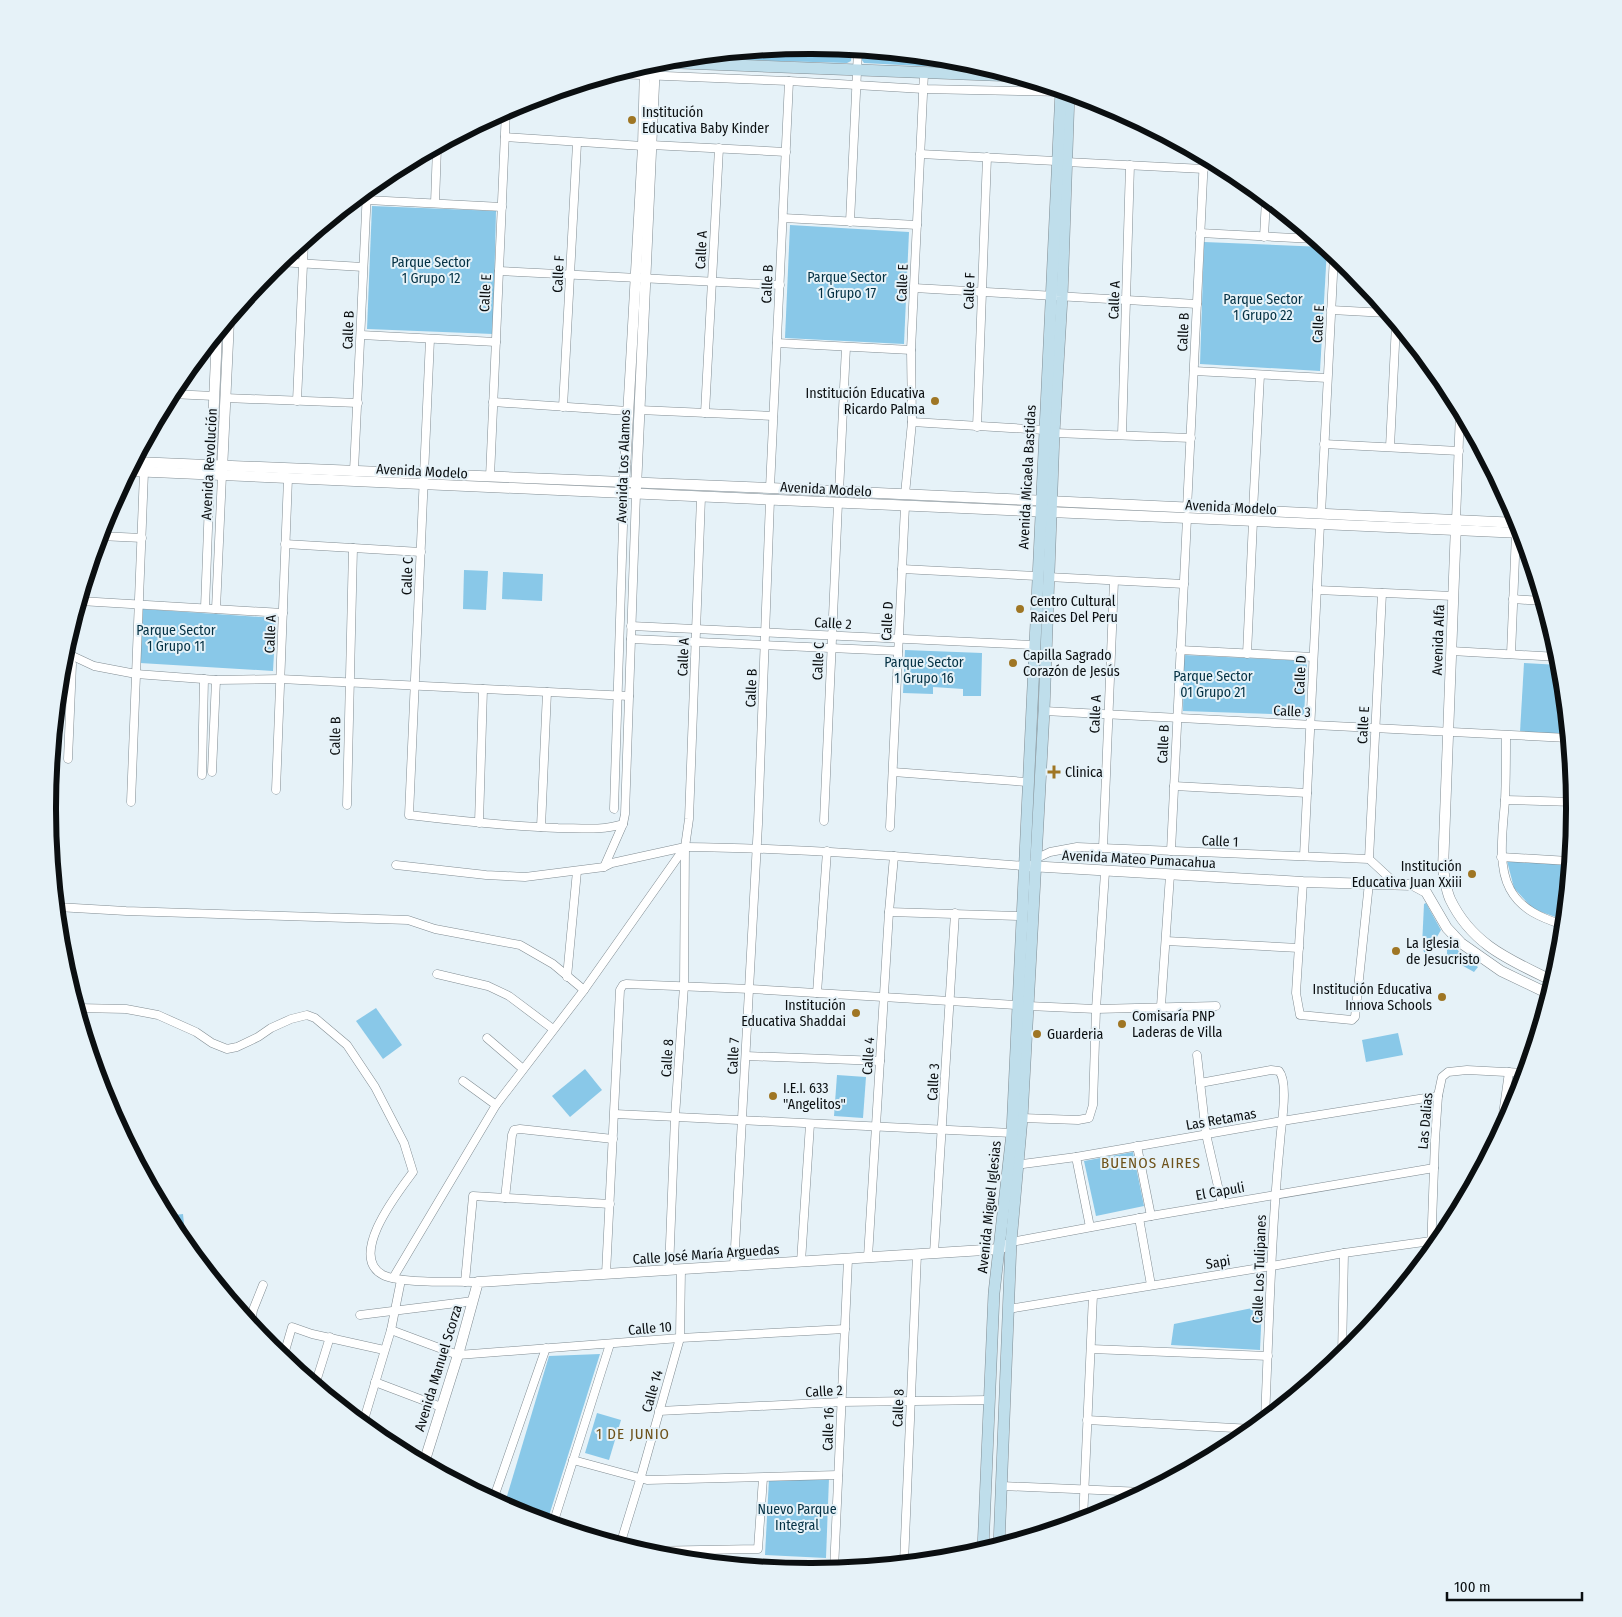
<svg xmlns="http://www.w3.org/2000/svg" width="1622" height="1617" font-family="'Fira Sans Condensed',sans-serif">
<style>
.green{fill:#89c8e8}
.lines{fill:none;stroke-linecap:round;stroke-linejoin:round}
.minor-casing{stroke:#818c92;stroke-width:9}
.tertiary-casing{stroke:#818c92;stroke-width:11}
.secondary-casing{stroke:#818c92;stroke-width:12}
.minor{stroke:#fff;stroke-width:8}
.tertiary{stroke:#fff;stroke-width:10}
.secondary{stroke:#bfdeeb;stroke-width:11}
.poi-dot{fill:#9f7624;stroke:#e6f2f8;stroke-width:2}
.labels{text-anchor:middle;stroke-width:4;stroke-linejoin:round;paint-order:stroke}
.poi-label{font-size:14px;fill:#0b0f11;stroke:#e6f2f8;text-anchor:start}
.street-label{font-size:14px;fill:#0b0f11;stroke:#e6f2f8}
.park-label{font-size:14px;fill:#043144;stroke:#e6f2f8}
.neighbourhood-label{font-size:15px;letter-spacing:1px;fill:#6e521a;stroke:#e6f2f8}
.rim{fill:none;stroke:#0b0f11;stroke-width:6}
</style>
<rect width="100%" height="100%" fill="#e6f2f8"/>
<g class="green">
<polygon points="811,45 852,49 851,61 847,63 675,58"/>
<polygon points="862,50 960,60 995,70 864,63 861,59"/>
<polygon points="372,206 496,211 493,334 367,329"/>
<polygon points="790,225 909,232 904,344 785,338"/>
<polygon points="1204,242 1324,247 1327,249 1320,371 1200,364"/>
<polygon points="464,570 488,571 486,610 463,609"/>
<polygon points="503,572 543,574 542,601 502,599"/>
<polygon points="143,609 276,618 273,671 140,663"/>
<polygon points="905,650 982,653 981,696 963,696 963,689 933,687 933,694 903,693"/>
<polygon points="1184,655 1307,661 1304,715 1183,711"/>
<polygon points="1524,663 1560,665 1567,735 1520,732"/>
<polygon points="1507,861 1569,865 1564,920 1533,909 1514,888"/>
<polygon points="1426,903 1441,930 1427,954 1425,955 1422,946 1424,904"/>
<polygon points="1450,946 1455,946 1462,956 1478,967 1474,972 1447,957 1447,949"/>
<polygon points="376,1008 402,1045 383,1059 356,1021"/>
<polygon points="1398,1033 1403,1055 1366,1062 1362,1040"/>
<polygon points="585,1069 602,1090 570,1117 552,1096"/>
<polygon points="837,1075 866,1077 863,1118 834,1116"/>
<polygon points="1133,1152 1144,1206 1096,1216 1084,1161"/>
<polygon points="183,1214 185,1234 178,1235 167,1216"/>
<polygon points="1262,1306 1260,1350 1171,1345 1174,1324"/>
<polygon points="600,1354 547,1522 519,1514 504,1506 549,1356"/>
<polygon points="597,1413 621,1420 609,1460 585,1453"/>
<polygon points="829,1478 826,1558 765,1555 769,1479"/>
</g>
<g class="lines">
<g class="minor-casing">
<g id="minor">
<polyline points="616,74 789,81 923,89 1066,92"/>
<polyline points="505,137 643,146"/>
<polyline points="651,145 786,152"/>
<polyline points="920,154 1056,161"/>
<polyline points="1066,162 1204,169"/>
<polyline points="367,200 502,207"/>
<polyline points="435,203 437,147"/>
<polyline points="783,218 917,225"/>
<polyline points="850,222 858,50"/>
<polyline points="1200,233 1315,239"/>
<polyline points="1264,237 1266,199"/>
<polyline points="279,262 363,267"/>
<polyline points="499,271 780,285"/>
<polyline points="914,288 1197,304"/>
<polyline points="1331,310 1387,313"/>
<polyline points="361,335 496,342"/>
<path d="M430,339l-21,476c50,6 99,11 149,13 22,0 43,3 65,-4"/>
<polyline points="777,343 911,350"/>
<polyline points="1194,371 1327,378"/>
<polyline points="171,394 214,396"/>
<polyline points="225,398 358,403"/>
<polyline points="297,401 304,242"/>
<polyline points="493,402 628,411"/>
<polyline points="563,407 577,143"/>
<polyline points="639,410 773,416"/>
<polyline points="705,413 719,148"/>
<polyline points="912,422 1045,430"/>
<polyline points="977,427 987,157"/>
<polyline points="1054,433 1191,438"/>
<polyline points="1122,435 1130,165"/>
<polyline points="1324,444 1459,451"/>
<polyline points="1390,447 1396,324"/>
<polyline points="354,471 367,190"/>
<polyline points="490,477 506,110"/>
<polyline points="770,488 789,81"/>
<polyline points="839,492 846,347"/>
<polyline points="905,494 912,422 911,350 924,73"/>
<polyline points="1187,509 1204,157"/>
<polyline points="1253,511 1260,375"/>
<polyline points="1321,514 1334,255"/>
<polyline points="1456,521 1460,411"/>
<polyline points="1511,523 1512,507"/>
<polyline points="100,536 142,538"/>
<polyline points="285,544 421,552"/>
<polyline points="902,569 1037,576"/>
<polyline points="1048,577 1184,584"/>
<polyline points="1317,590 1453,596"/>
<polyline points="1513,599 1542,601"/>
<polyline points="80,601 283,613"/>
<polyline points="205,608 210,475"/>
<polyline points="216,609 222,475"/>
<polyline points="631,626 1034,645"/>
<polyline points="631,639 898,651"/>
<polyline points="1180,650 1313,657"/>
<polyline points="1451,651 1559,657"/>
<polyline points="64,652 94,666 136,674 216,680 280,679 629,696"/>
<polyline points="1247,654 1253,521"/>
<polyline points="1511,654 1516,533"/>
<polyline points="1044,711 1568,738"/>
<path d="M1506,736c0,21 0,44 -1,65 -2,26 -8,65 5,88 11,21 32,29 53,36"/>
<polyline points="68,759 72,664"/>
<polyline points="212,772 216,680"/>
<polyline points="893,772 1027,782"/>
<polyline points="202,775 204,679"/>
<polyline points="1174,786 1307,793"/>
<polyline points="276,790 288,478"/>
<polyline points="1505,800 1574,802"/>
<polyline points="131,802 144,472"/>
<polyline points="347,805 353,548"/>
<polyline points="614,809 624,494"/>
<polyline points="824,821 838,503"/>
<polyline points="479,823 483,689"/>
<polyline points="541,827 547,692"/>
<polyline points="890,827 905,506"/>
<path d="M685,847c113,1 226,10 339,19"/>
<polyline points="1103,848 1114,581"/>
<polyline points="1171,851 1187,518"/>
<polyline points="1304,856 1320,524"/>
<polyline points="1501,857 1569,861"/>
<polyline points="1035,859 1050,852 1077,847 1369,859 1396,884"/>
<polyline points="1369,859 1382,593"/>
<polyline points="396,865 486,875 525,877 604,867 612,863 685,847 689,819 701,497"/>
<polyline points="604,867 623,824 625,814 636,494"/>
<polyline points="1303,882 1296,993 1300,1015 1352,1020 1355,1017 1369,883"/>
<polyline points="57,907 126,911 408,920 435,929 520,945 553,964 584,990"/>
<polyline points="889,912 1021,916"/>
<polyline points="1166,941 1299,948"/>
<polyline points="437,974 488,986 509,996 553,1029"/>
<polyline points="567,977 577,871"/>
<polyline points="817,993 827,851"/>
<polyline points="1028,1006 1096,1009 1216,1006"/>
<polyline points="1161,1006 1170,875"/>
<path d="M78,1008l48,1 32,6 38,17 16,11 15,6 10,-2 21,-10 13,-9 20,-9 16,-4 8,3 32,27 28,42 29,56 9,29c-14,19 -66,84 -30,103 18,9 73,6 95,7"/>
<polyline points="487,1038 523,1069"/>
<polyline points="1197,1055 1206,1134 1222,1204"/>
<polyline points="746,1056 880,1061"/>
<polyline points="463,1081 496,1105"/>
<path d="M1200,1083l71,-13 8,1c10,12 2,54 1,71 -9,92 -11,185 -15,277"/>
<polyline points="615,1114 1012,1133"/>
<polyline points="1022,1118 1078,1120 1089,1118 1093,1105 1096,1009 1105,872"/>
<polyline points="1501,1129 1509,1072"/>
<polyline points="1137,1146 1151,1216"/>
<polyline points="1076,1157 1090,1227"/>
<polyline points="1015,1165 1076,1157 1282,1121 1438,1096"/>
<polyline points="505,1198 512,1135 514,1130 520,1129 613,1139"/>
<polyline points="1139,1218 1151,1285"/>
<polyline points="1011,1242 1151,1216 1434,1168"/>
<polyline points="1431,1251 1435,1140 1438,1096 1442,1077 1448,1072 1467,1070 1525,1073"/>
<polyline points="934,1253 955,913"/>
<polyline points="868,1257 889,912 894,856"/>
<polyline points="801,1262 810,1124"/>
<polyline points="734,1266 758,824 770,500"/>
<polyline points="669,1270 675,1117 684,986 685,847"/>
<polyline points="606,1274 620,990 623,985 626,984 750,989 1016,1005"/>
<polyline points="393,1278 496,1105 584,990 685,847"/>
<polyline points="465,1282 473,1196 610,1204"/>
<polyline points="1008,1309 1272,1266 1344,1253 1431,1241"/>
<polyline points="360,1315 473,1301"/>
<polyline points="251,1324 253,1310 263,1285"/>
<polyline points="391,1330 458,1355 680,1338 845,1329"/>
<polyline points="1091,1349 1268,1356"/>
<polyline points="1342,1356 1344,1253"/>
<polyline points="283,1358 292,1327 312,1334 384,1350"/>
<polyline points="375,1382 441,1407"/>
<polyline points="315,1385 330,1337"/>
<polyline points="659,1411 841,1402 990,1400"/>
<polyline points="1087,1420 1253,1429"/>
<polyline points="363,1423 391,1330 401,1280"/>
<polyline points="573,1460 647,1480 838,1475"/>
<polyline points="1002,1486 1144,1492"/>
<polyline points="493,1500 546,1348"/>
<polyline points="1083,1520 1093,1295"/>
<polyline points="553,1524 610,1344"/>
<polyline points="620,1545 640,1480 680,1338 681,1269"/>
<polyline points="642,1551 758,1549 763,1478"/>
<polyline points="904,1563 917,1254"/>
<polyline points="834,1570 848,1259"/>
</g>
</g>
<g class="tertiary-casing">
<g id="tertiary">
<polyline points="135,462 770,488 1519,523"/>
<polyline points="130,471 1522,533"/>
<polyline points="211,471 217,334"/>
<polyline points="222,471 229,320"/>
<polyline points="624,488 643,146 645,65"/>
<polyline points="636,488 655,62"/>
<path d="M1456,524l-13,345c2,10 3,21 7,30 22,46 60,61 103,82"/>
<polyline points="1029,866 1303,882 1413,885 1426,892 1447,928 1461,943 1501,971 1549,994"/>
<polyline points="424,1463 458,1355 478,1282 1000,1249 1006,1245"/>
</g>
</g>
<g class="secondary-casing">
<g id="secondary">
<polyline points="655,62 1015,76"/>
<polyline points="999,1546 1011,1242 1022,1118 1044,711 1054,433 1062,297 1069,93"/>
<polyline points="983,1550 994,1293 1012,1133 1061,90"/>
</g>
</g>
<use href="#minor" class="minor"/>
<use href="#tertiary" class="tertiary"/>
<use href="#secondary" class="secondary"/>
</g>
<g class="poi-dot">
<circle cx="632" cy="120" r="5"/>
<circle cx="935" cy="401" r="5"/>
<circle cx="1020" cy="609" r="5"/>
<circle cx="1013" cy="663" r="5"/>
<path d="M1051.5 764.5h5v5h5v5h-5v5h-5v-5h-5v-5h5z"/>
<circle cx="1472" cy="874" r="5"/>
<circle cx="1396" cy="951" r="5"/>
<circle cx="1442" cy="997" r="5"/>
<circle cx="856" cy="1013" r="5"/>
<circle cx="1122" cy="1024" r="5"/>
<circle cx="1037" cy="1034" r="5"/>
<circle cx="773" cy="1096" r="5"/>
</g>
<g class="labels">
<g class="poi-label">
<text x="642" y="117">Institución<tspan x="642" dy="16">Educativa Baby Kinder</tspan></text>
<text x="925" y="398" text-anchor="end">Institución Educativa<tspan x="925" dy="16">Ricardo Palma</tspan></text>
<text x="1030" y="606">Centro Cultural<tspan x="1030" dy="16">Raices Del Peru</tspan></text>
<text x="1023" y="660">Capilla Sagrado<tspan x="1023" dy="16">Corazón de Jesús</tspan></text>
<text x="1065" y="777">Clinica</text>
<text x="1462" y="871" text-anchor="end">Institución<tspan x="1462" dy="16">Educativa Juan Xxiii</tspan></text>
<text x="1406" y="948">La Iglesia<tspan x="1406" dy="16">de Jesucristo</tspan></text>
<text x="1432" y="994" text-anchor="end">Institución Educativa<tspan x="1432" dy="16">Innova Schools</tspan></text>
<text x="846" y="1010" text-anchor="end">Institución<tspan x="846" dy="16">Educativa Shaddai</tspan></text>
<text x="1132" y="1021">Comisaría PNP<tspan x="1132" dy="16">Laderas de Villa</tspan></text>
<text x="1047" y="1039">Guarderia</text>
<text x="783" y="1093">I.E.I. 633<tspan x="783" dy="16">"Angelitos"</tspan></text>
</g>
<g class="street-label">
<text transform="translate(701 250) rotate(-87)" y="5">Calle A</text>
<text transform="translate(558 274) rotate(-87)" y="5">Calle F</text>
<text transform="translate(902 283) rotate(-88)" y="5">Calle E</text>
<text transform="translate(767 284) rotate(-87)" y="5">Calle B</text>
<text transform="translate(969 291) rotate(-88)" y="5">Calle F</text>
<text transform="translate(485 293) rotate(-87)" y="5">Calle E</text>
<text transform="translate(1114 300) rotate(-88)" y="5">Calle A</text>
<text transform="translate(1318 324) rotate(-87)" y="5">Calle E</text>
<text transform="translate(348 330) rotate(-88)" y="5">Calle B</text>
<text transform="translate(1183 332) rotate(-87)" y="5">Calle B</text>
<text transform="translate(209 464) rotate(-87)" y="5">Avenida Revolución</text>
<text transform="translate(623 466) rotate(-88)" y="5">Avenida Los Alamos</text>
<text transform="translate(422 471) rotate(3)" y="5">Avenida Modelo</text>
<text transform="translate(1027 477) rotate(-87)" y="5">Avenida Micaela Bastidas</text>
<text transform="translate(826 489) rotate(3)" y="5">Avenida Modelo</text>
<text transform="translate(1231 507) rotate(3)" y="5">Avenida Modelo</text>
<text transform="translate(407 576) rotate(-88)" y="5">Calle C</text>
<text transform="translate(887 621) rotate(-87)" y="5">Calle D</text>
<text transform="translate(833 623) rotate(3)" y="5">Calle 2</text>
<text transform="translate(270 634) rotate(-88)" y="5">Calle A</text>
<text transform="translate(1438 640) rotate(-88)" y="5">Avenida Alfa</text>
<text transform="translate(683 657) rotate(-88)" y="5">Calle A</text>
<text transform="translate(818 661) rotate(-87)" y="5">Calle C</text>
<text transform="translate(1300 675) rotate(-87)" y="5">Calle D</text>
<text transform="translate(751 688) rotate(-88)" y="5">Calle B</text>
<text transform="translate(1292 711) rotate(3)" y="5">Calle 3</text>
<text transform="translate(1095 714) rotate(-88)" y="5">Calle A</text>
<text transform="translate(1363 725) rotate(-87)" y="5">Calle E</text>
<text transform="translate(335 736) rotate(-89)" y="5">Calle B</text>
<text transform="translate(1163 744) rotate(-87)" y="5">Calle B</text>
<text transform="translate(1220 841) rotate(2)" y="5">Calle 1</text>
<text transform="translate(1139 859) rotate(3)" y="5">Avenida Mateo Pumacahua</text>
<text transform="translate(733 1056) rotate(-87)" y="5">Calle 7</text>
<text transform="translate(868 1056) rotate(-86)" y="5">Calle 4</text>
<text transform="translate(667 1058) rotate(-86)" y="5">Calle 8</text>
<text transform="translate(933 1082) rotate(-87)" y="5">Calle 3</text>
<text transform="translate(1221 1119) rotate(-10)" y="5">Las Retamas</text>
<text transform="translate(1425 1121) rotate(-85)" y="5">Las Dalias</text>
<text transform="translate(1220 1191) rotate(-10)" y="5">El Capuli</text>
<text transform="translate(989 1207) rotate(-84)" y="5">Avenida Miguel Iglesias</text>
<text transform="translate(706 1254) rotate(-4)" y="5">Calle José María Arguedas</text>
<text transform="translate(1218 1262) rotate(-9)" y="5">Sapi</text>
<text transform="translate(1259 1269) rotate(-88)" y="5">Calle Los Tulipanes</text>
<text transform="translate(650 1328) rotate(-5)" y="5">Calle 10</text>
<text transform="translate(438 1368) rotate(-73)" y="5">Avenida Manuel Scorza</text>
<text transform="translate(652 1391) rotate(-74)" y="5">Calle 14</text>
<text transform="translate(824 1391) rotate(-3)" y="5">Calle 2</text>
<text transform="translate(898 1408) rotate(-88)" y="5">Calle 8</text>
<text transform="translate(828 1429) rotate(-88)" y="5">Calle 16</text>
</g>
<g class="park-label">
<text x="431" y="267">Parque Sector<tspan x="431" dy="16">1 Grupo 12</tspan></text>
<text x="847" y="282">Parque Sector<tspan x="847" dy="16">1 Grupo 17</tspan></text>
<text x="1263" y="304">Parque Sector<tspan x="1263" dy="16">1 Grupo 22</tspan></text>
<text x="176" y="635">Parque Sector<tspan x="176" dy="16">1 Grupo 11</tspan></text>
<text x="924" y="667">Parque Sector<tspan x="924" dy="16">1 Grupo 16</tspan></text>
<text x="1213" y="681">Parque Sector<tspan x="1213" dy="16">01 Grupo 21</tspan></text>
<text x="797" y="1514">Nuevo Parque<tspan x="797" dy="16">Integral</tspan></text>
</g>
<g class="neighbourhood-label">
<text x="1151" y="1168">BUENOS AIRES</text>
<text x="633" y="1439">1 DE JUNIO</text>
</g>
</g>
<path d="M0 0H1622V1617H0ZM810 54H812A754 754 0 0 1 1566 808V809A754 754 0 0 1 812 1563H810A754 754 0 0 1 56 809V808A754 754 0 0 1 810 54Z" fill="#e6f2f8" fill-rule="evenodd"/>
<path class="rim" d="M810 54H812A754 754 0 0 1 1566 808V809A754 754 0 0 1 812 1563H810A754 754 0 0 1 56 809V808A754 754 0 0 1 810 54Z"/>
<path d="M1447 1592v8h135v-8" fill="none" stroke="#0b0f11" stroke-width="2.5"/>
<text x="1454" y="1592" font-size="15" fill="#0b0f11" stroke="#e6f2f8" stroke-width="4" paint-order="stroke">100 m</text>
</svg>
